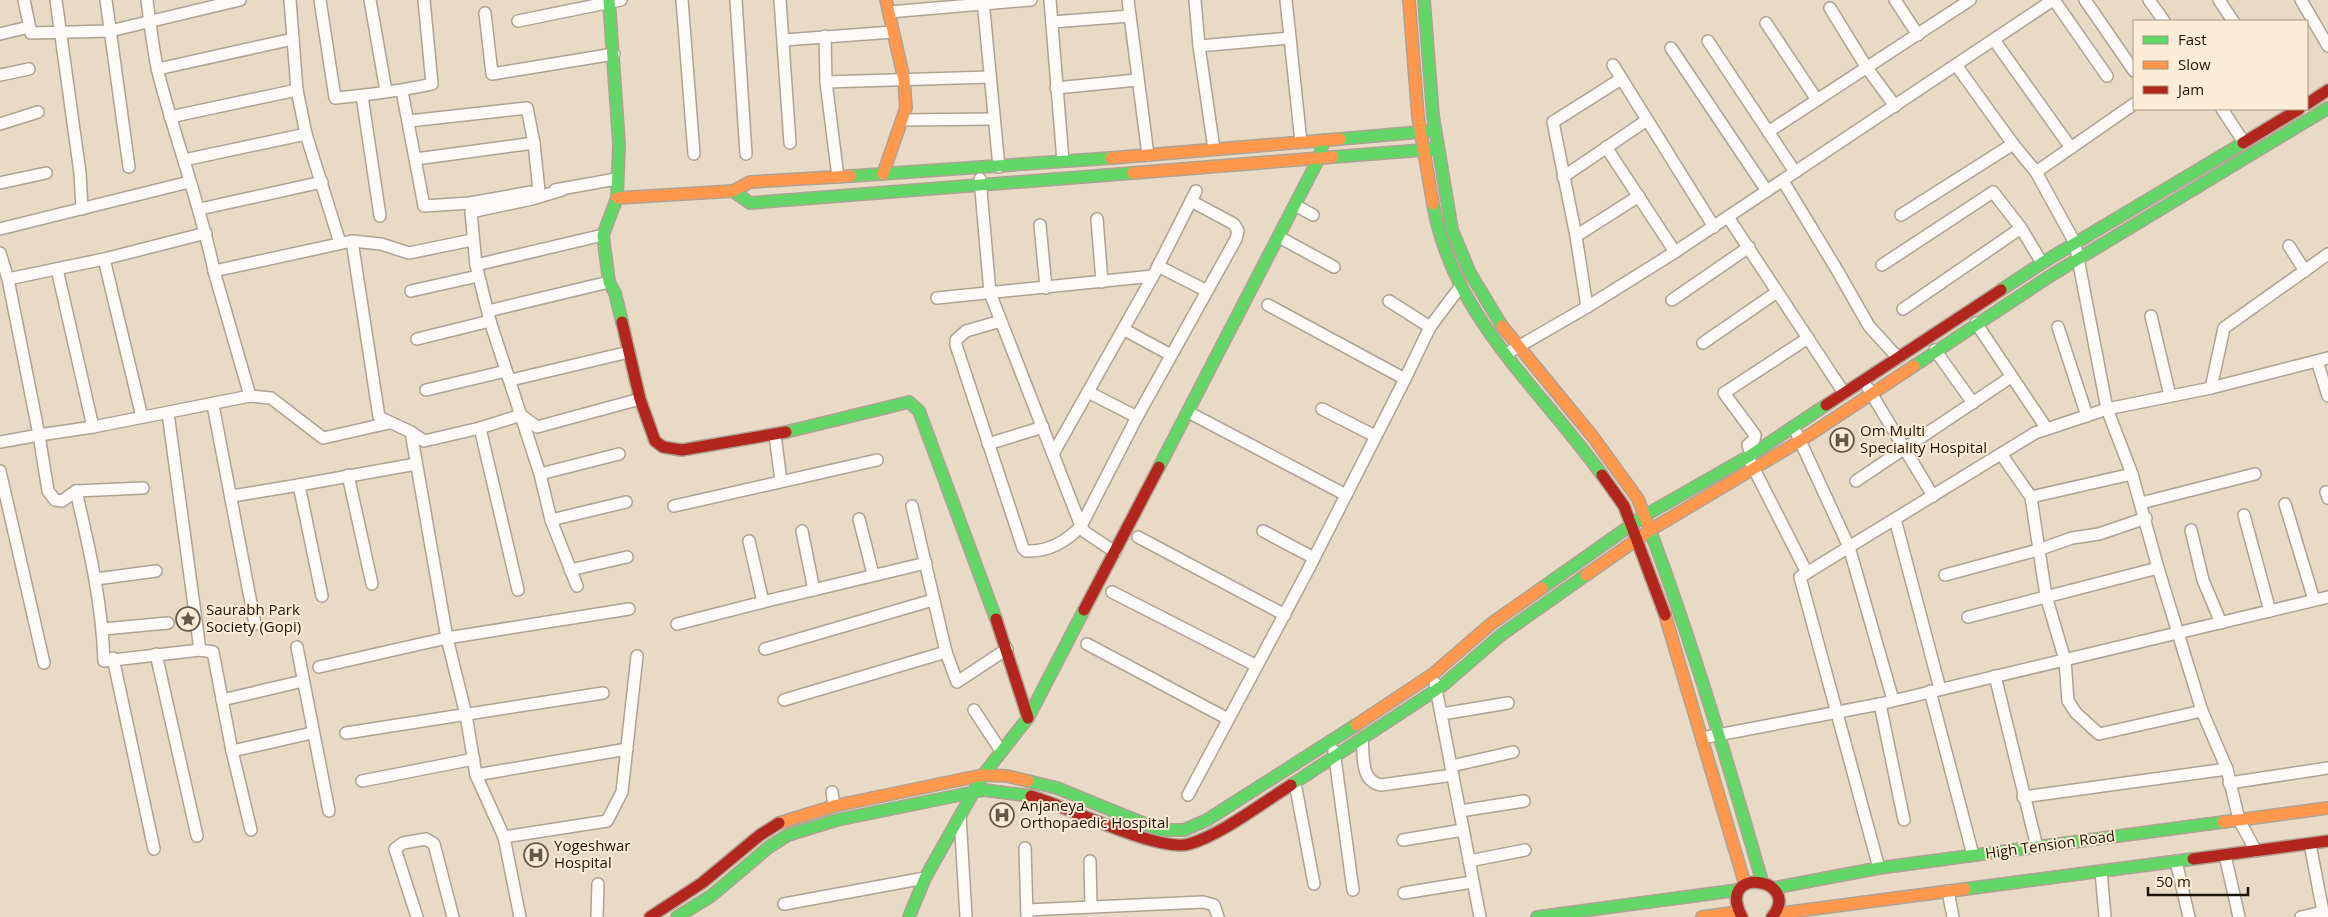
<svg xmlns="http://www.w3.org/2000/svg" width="2328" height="917" font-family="'Open Sans',sans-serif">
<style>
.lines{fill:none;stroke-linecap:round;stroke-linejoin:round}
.street-casing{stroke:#aea293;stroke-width:14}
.fast-casing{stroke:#aea293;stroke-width:14}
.slow-casing{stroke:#aea293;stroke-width:14}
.jam-casing{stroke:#aea293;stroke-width:14}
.street{stroke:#fcf9f6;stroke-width:11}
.fast{stroke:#63d668;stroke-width:11}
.slow{stroke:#ff974d;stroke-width:11}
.jam{stroke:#b3261e;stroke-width:11}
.labels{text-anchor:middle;stroke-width:4;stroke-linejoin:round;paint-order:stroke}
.poi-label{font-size:15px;fill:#1d1306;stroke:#fdecd5;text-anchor:start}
.street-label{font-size:15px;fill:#1d1306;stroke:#fdecd5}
</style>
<rect width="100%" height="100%" fill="#e9dac6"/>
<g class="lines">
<g class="street-casing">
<g id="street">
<polyline points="24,0 31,33 110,31 240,0"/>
<polyline points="56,0 80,173 82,209"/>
<polyline points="106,0 129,167"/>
<path d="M147,0c3,24 6,49 11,72 17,67 42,131 56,199l138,-30 29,3 28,9 63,-13"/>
<polyline points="290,0 297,90 306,134 340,243"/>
<path d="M320,0l15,98c32,-3 65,-7 97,-14l-8,-84"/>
<polyline points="370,0 386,91"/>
<polyline points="682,0 694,154"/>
<polyline points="736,0 746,154"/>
<polyline points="780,0 790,143"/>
<polyline points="983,0 999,167"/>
<polyline points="1050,0 1063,161"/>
<polyline points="1128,0 1148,155"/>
<polyline points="1195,0 1199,46 1214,149"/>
<polyline points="1286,0 1301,142"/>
<polyline points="1895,0 1918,35"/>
<polyline points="2054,0 2107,76"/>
<polyline points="2085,0 2134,71"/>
<polyline points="2149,0 2164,21"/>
<polyline points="2219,0 2233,21"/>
<polyline points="2301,0 2328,46"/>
<polyline points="1830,8 1867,68 1895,106"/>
<polyline points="889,12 1031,0"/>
<polyline points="485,13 492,74 614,54"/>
<polyline points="518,21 621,0"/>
<polyline points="1052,22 1130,16"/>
<polyline points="1766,23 1817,100"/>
<polyline points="0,34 29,27"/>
<polyline points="825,36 826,82 838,177"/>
<polyline points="784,40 893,32"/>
<polyline points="1994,40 2071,148"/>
<polyline points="1708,41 1795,172"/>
<polyline points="1199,46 1290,38"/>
<polyline points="1671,48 1767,191"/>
<polyline points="1613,65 1714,227"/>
<polyline points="1956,65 2013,144 2036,172 2075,243 2107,409 2132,474 2158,568 2202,711 2227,769 2239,820 2256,851"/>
<polyline points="158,69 293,39"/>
<polyline points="0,75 29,69"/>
<polyline points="826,82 990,77"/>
<polyline points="1056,88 1137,80"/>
<polyline points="402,91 424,206 470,203 531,192"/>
<polyline points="362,96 380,216"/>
<polyline points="2222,109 2243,141"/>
<polyline points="170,117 297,90"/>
<polyline points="902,120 994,119"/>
<polyline points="409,121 527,108 534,143 539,191"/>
<polyline points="0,124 38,112"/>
<polyline points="1768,132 1970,0"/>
<polyline points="1606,147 1675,252"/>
<polyline points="416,159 534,143"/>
<polyline points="184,160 306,134"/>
<polyline points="2036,172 2134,104"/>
<polyline points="1563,177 1647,120"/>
<polyline points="980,179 990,293 1081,526 1085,532 1115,552"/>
<polyline points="1783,181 1837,270 1869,326 1898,358"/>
<polyline points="0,183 46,173"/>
<polyline points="555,190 616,179"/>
<polyline points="562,190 532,199 471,212 476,265 490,321 540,474 551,520 577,586"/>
<polyline points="1295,205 1313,215"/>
<polyline points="200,209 322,182"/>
<polyline points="1901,215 2013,144"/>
<polyline points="1728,217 1844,393"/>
<polyline points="1097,219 1102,282"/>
<polyline points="1040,225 1046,288"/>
<polyline points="0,229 189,182"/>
<polyline points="1576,236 1639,196"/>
<polyline points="1279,237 1334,267"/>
<polyline points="352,241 379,417 411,432 424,441 480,428 521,415 537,427 640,399"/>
<polyline points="2289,246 2305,271"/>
<polyline points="0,253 8,279 39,435 93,427 250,396 271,398 323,438 389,423"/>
<polyline points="104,259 142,417"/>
<polyline points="476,265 603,235"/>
<polyline points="1882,265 1993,192 2021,228 2042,263"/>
<polyline points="1158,266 1207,291"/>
<polyline points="57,269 93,427"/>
<polyline points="214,271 250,396"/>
<polyline points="8,279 104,259 206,233"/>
<polyline points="411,291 478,276"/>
<polyline points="937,298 1153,276"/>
<polyline points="1672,300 1749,247"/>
<polyline points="1389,301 1430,327"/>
<polyline points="1268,305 1405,379"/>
<polyline points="1587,307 1576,236 1553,122 1621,79"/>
<polyline points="1903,309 2021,228"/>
<polyline points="488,311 609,282"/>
<polyline points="2151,316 2170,396"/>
<path d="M1001,321l-35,10 -10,9v5l67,203 3,3c22,1 41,-10 55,-25l56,-109 99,-178 2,-8 -4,-7 -43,-23"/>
<polyline points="1976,323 2047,429"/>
<polyline points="2058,327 2087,416"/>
<polyline points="1123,329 1171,355"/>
<polyline points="417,339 490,321"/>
<polyline points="1703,343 1777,292"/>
<polyline points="1935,350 1973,403"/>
<polyline points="1511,351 1587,307 1675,252 2053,0"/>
<polyline points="2317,361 2328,396"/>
<polyline points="511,380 629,352"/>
<polyline points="1868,388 1933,496"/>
<polyline points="2211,388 2224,328 2328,254"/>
<polyline points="426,390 506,371"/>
<polyline points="1088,392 1137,417"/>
<polyline points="213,405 255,624"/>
<polyline points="1322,409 1375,436"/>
<polyline points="1188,412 1346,495"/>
<polyline points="168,413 200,650 213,652 232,751 251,830"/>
<polyline points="480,428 518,590"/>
<polyline points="411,432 447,638 466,715 476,775 504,837 520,917"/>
<polyline points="1797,434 1849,547 1893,700"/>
<polyline points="775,435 781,481"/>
<polyline points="0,442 39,435 48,491 55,500 62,501 76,491 143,488"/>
<polyline points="988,444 1043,427"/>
<polyline points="1053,454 1153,276 1196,191"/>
<polyline points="2001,454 2031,497"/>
<polyline points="1751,455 1748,445 1754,440 1755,435 1724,393 1808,338"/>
<polyline points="1751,463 1807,573"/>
<polyline points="0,471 44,663"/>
<polyline points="540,474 619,454"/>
<polyline points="2132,474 2031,497 2046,596 2065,660 2068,701 2076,713 2099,734 2202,711"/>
<polyline points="348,475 372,584"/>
<polyline points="1856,481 2011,377"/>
<path d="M76,491c13,56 26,111 28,170l96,-11"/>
<polyline points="2326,492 2328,498"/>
<polyline points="232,496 299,485"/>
<polyline points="2141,503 2255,474"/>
<polyline points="2285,504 2314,600"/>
<polyline points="674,506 877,460"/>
<polyline points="912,506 946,652 957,682 1007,649"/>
<polyline points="2244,515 2270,611"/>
<polyline points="859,519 873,574"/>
<polyline points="1895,519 1940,689"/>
<polyline points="551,520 626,502"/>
<polyline points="2191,530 2203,580 2221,623"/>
<polyline points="802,531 814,590"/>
<polyline points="1263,531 1314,558"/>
<polyline points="1138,537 1285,615"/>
<polyline points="749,541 763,602 926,563"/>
<polyline points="570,570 627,557"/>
<polyline points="1945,575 2038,550 2072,538 2099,534 2146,518"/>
<polyline points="96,579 156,571"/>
<polyline points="1112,592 1257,666"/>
<polyline points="322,596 299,485 416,464"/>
<polyline points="1968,617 2158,568"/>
<polyline points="677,624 763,602"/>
<polyline points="103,629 168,623"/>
<polyline points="1087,644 1228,719"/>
<polyline points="297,647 329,811"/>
<polyline points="765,649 933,600"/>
<polyline points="156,654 197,836"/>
<polyline points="113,658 154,849"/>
<polyline points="319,667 447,638 629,609"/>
<polyline points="1995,676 2037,847"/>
<polyline points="1435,683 1480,917"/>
<polyline points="1930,691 1973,855"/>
<polyline points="222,700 303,681"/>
<polyline points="784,700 946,652"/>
<polyline points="1880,704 1904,820"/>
<polyline points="974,710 1001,751"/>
<polyline points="1442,714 1508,703"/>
<polyline points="346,733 603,693"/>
<polyline points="1702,738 1880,704 2328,597"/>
<path d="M1362,739c2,17 -2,42 19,46l72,-10"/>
<polyline points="232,751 312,733"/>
<polyline points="1334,751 1353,890"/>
<polyline points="1451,766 1513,752"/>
<polyline points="476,775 627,749"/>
<polyline points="362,781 474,759"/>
<polyline points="1295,783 1314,884"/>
<polyline points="2229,783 2328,768"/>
<polyline points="832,792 834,806"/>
<polyline points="1188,795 1307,572 1405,379 1430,327 1460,287"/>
<polyline points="2023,797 2227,769"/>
<polyline points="1460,811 1524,801"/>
<polyline points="960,816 966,917"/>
<polyline points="504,837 607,821 622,792 637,656"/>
<polyline points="1403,840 1463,830"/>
<polyline points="2310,844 2324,917"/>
<polyline points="1025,848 1027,916"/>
<polyline points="2225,855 2239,917"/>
<polyline points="1090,861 1091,907"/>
<polyline points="1469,861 1525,850"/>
<polyline points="2176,861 2189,917"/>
<polyline points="1879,868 1800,577 2035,433 2107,409 2211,388 2328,358"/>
<polyline points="2101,871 2105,917"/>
<polyline points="1948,891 1953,917"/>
<polyline points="1404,893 1472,882"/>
<polyline points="784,904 925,878"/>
<polyline points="1027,910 1203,902 1214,905 1218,917"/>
<polyline points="417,917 395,849 403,843 426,839 434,844 453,917"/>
<polyline points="597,917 598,884"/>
<polyline points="2301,917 2323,912"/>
</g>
</g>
<g class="fast-casing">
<g id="fast">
<polyline points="609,0 619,144 617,198 603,235 609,282 615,293 622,322"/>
<polyline points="1424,0 1433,116 1452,230 1470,273 1502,326"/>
<polyline points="1340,139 1431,131"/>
<polyline points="1333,157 1435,149"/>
<polyline points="851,176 1111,158"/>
<polyline points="733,191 750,203 1133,173"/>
<path d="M1433,204c19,112 106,183 169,271"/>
<polyline points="2001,290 2042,263 2243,143"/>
<polyline points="1914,366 2050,276 2328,108"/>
<polyline points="786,432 909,402 919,411 996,619"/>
<polyline points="1159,467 1319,158 1324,140"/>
<path d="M1650,530c43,115 78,233 112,351"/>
<polyline points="1542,588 1644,516 1751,455 1826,405"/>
<polyline points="1028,781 1057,788 1160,830 1184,830 1207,820 1356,725"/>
<polyline points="1291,785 1442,686 1501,635 1586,575"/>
<polyline points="1774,888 1879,868 2223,822"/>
<polyline points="1965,889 2193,859"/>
<polyline points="677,917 711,896 769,847 788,835 837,820 984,790 1031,796"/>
<polyline points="909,917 925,878 983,775 1028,718 1084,610"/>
<polyline points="1537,917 1738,890"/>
</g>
</g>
<g class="slow-casing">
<g id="slow">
<polyline points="1409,0 1418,117 1433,204"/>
<polyline points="1111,158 1340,139"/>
<polyline points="1133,173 1333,157"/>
<polyline points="883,174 906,108 904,79 886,0"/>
<polyline points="617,198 733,191 750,182 851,176"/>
<polyline points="1502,326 1593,437 1638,499 1650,530"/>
<polyline points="1586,575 1652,529 1800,441 1914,366"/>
<polyline points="1665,615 1745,884"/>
<polyline points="1356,725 1433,674 1492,623 1542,588"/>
<polyline points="2223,822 2328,808"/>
<polyline points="779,823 834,806 983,775 1007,776 1028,781"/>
<polyline points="1775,914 1965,889"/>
<polyline points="1702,917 1738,912"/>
</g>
</g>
<g class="jam-casing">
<g id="jam">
<polyline points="2307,104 2328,90"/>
<polyline points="2243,143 2299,109"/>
<polyline points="622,322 640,399 655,441 663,447 682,450 786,432"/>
<polyline points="1826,405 2001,290"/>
<polyline points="1602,475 1624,506 1665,615"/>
<polyline points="1084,610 1159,467"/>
<polyline points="996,619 1028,718"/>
<path d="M1031,796c35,10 128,57 158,48 32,-9 73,-41 102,-59"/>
<polyline points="2193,859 2328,841"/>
<polyline points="650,917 702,883 760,835 779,823"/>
<path d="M1742,917c-28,-53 62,-39 30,0"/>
</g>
</g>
<use href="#street" class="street"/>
<use href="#fast" class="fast"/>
<use href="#slow" class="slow"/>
<use href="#jam" class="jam"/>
</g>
<defs>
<g id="hospital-ring" transform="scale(1.25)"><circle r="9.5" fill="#fdecd5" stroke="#645949" stroke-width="1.5"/><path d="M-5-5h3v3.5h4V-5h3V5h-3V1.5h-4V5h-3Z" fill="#645949"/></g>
<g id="sight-ring" transform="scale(1.25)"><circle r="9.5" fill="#fdecd5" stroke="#645949" stroke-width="1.5"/><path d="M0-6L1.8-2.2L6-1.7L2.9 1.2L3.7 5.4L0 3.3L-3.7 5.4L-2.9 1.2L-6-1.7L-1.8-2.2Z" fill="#645949"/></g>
</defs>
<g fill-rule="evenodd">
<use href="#hospital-ring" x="1842" y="440"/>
<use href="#sight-ring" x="188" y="619"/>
<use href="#hospital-ring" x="1002" y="815"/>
<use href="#hospital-ring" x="536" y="855"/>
</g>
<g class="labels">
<g class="poi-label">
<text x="1860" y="436">Om Multi<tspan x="1860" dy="17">Speciality Hospital</tspan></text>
<text x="206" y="615">Saurabh Park<tspan x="206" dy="17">Society (Gopi)</tspan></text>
<text x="1020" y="811">Anjaneya<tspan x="1020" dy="17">Orthopaedic Hospital</tspan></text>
<text x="554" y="851">Yogeshwar<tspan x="554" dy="17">Hospital</tspan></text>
</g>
<g class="street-label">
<text transform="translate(2050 845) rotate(-8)" y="5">High Tension Road</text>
</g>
</g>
<rect x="2133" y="20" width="175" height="90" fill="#fdecd5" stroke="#a39582"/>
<rect x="2143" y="36" width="25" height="8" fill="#63d668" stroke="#a39582"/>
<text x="2178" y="45" font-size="15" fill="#1d1306">Fast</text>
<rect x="2143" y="61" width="25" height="8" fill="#ff974d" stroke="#a39582"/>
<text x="2178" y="70" font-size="15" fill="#1d1306">Slow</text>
<rect x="2143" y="86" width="25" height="8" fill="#b3261e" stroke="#a39582"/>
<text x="2178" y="95" font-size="15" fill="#1d1306">Jam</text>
<path d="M2148 887v8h100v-8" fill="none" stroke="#1d1306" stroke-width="2.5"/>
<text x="2156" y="887" font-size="15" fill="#1d1306" stroke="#fdecd5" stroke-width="4" paint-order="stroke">50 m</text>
</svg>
